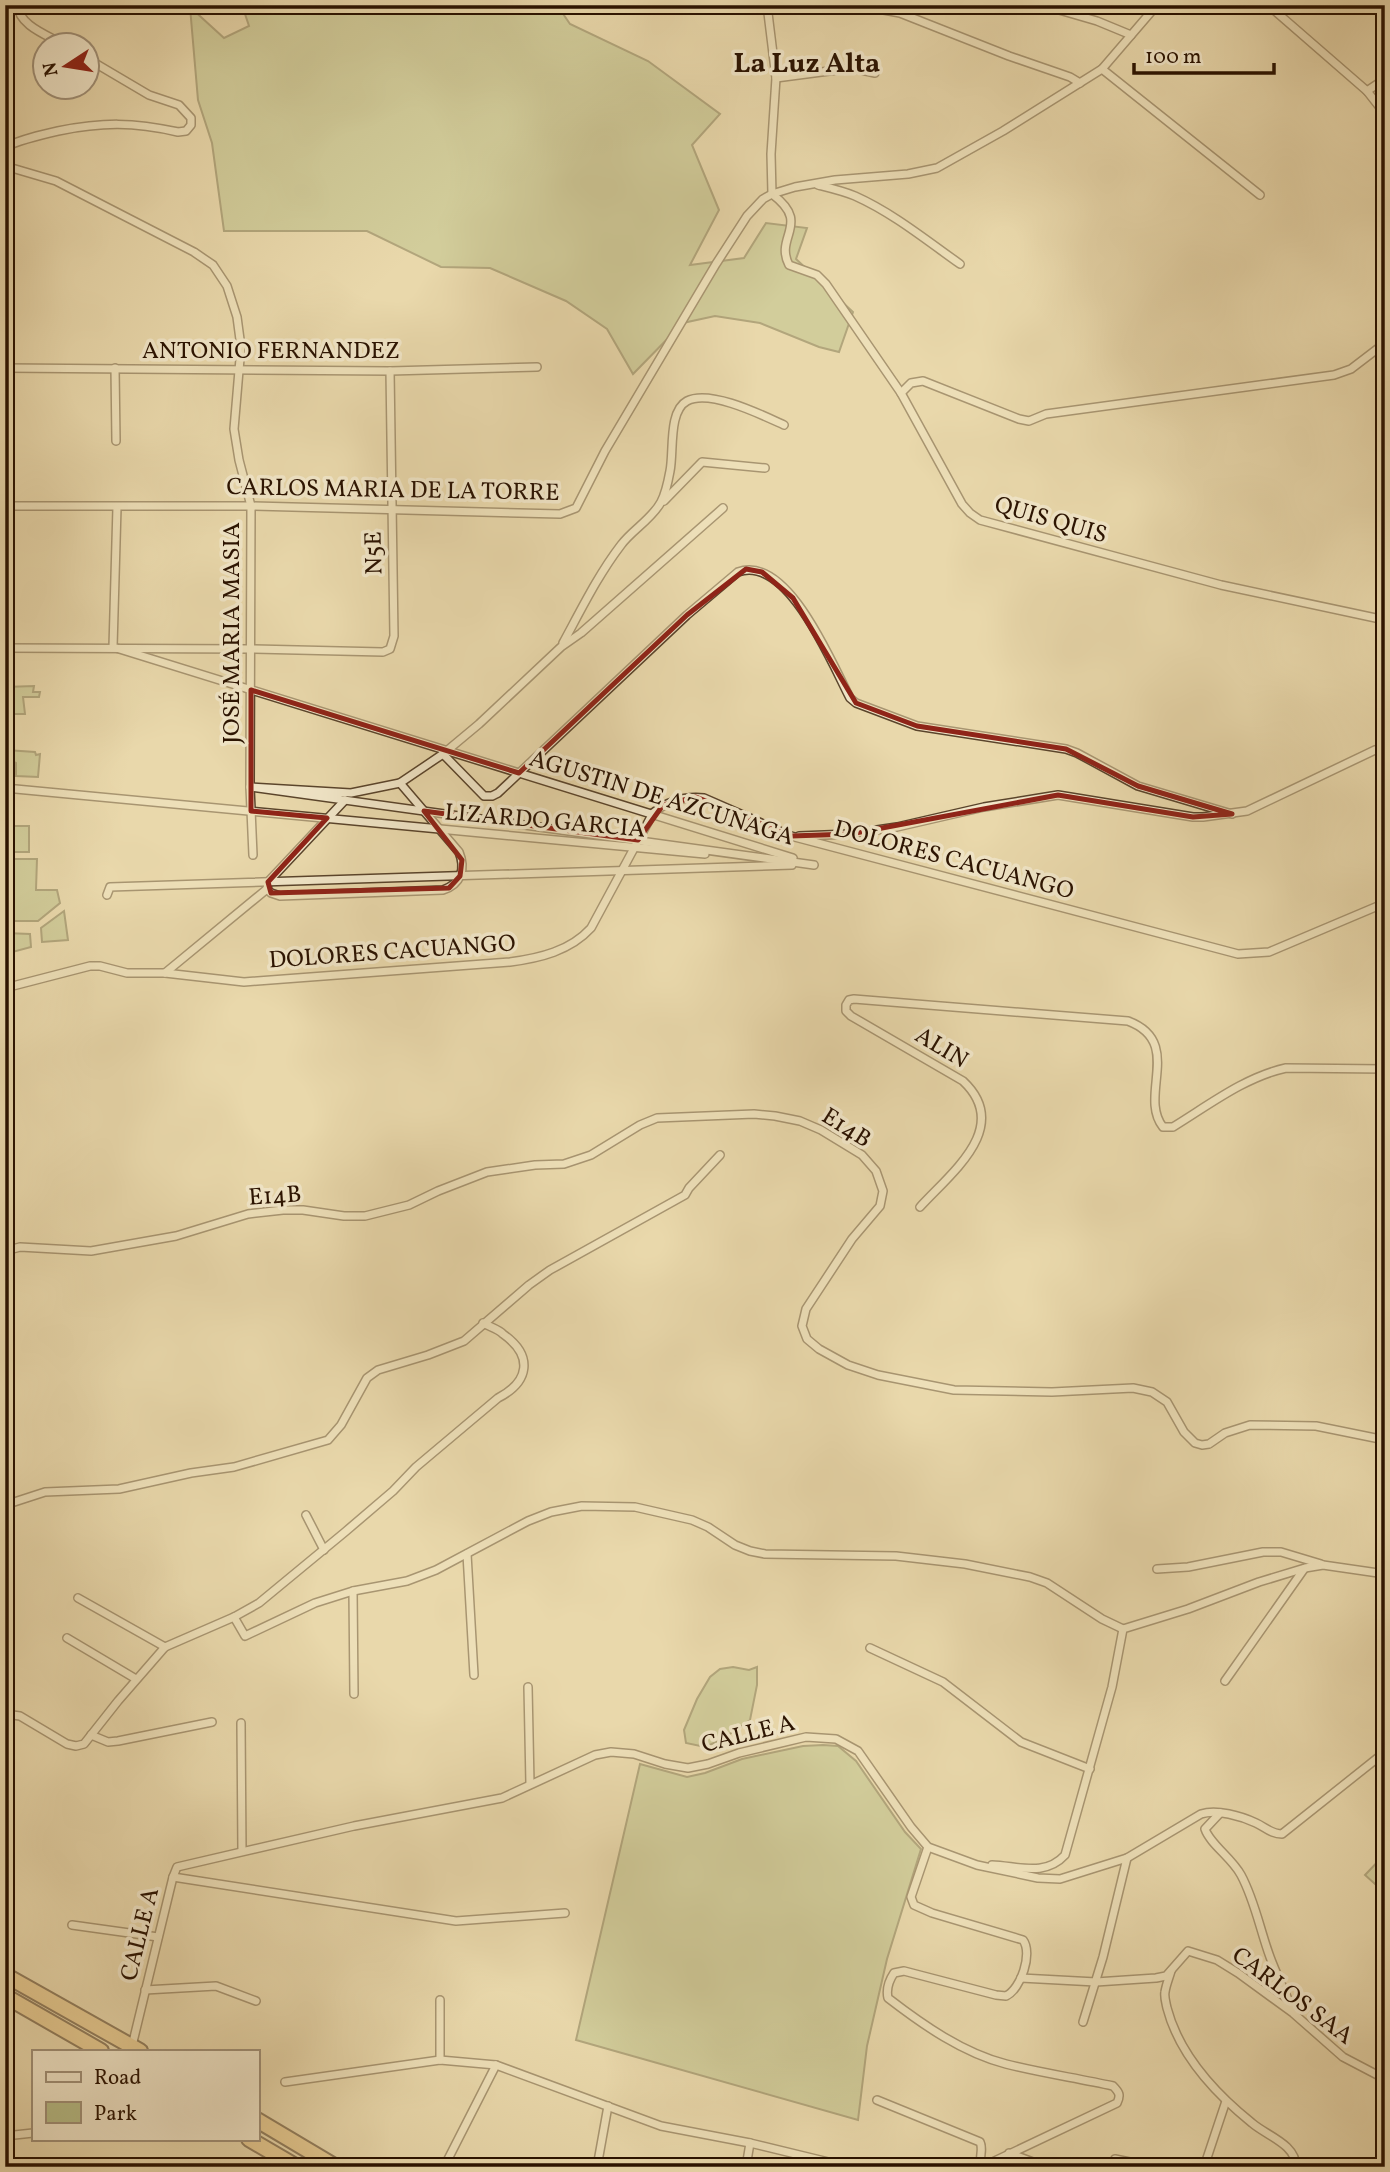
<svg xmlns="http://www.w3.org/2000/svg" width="1390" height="2172" font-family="Vollkorn,serif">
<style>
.green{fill:#b7be88;stroke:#706844;stroke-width:2}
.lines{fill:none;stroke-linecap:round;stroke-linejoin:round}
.street-casing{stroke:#5a442b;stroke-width:10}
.highway-casing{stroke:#2a1200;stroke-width:18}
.street{stroke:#f1e6c8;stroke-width:7}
.highway{stroke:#e4bc76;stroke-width:14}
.marked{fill:none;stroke:#8f2418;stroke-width:5;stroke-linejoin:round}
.labels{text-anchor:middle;stroke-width:7;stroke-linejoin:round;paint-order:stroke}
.street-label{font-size:24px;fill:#2a1200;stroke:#f1e6c8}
.quarter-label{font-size:28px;font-weight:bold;fill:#2a1200;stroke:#f1e6c8}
</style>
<rect width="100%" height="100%" fill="#e9d8ab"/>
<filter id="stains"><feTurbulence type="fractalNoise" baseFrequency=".00286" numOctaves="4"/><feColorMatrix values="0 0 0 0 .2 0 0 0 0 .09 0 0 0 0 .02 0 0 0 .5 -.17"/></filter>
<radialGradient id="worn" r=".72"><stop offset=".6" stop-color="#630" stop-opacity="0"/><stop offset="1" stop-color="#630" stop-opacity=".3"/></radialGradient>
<g class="green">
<polygon points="242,5 557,5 570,24 648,61 720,114 692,145 719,210 690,265 744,258 766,223 807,228 796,259 853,312 839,352 819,347 760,323 715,316 683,323 633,374 607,329 566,301 490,268 441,267 367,231 224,231 212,143 198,100 190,7 224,38 249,26"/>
<polygon points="34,686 33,692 40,692 39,697 23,697 25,714 5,714 5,687"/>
<polygon points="6,750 35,752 36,755 40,754 38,777 16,776 16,763 7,759"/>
<rect x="8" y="826" width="21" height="26"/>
<polygon points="5,859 37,859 36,890 57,890 60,903 38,921 5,921"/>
<polygon points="64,911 68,940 42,942 41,928"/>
<polygon points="5,933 30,934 31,947 5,954"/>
<polygon points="733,1667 749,1670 757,1667 757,1685 750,1720 721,1740 705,1747 686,1743 684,1730 697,1699 710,1677 720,1669"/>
<polygon points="823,1745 838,1746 856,1761 905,1832 921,1849 887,1959 867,2046 858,2120 576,2040 640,1764 687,1777 705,1773 742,1759 803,1746"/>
<polygon points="1385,1854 1385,1893 1365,1875"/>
</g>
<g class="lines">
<g class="street-casing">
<g id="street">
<path d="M18,5c0,21 32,31 48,41"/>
<polyline points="767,5 776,78 771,154 772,194"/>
<polyline points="836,5 862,6 900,13 1009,56 1070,77 1080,83"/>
<polyline points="1042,5 1097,21 1131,35"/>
<polyline points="1268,5 1367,91 1385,114"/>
<polyline points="1102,69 1260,195"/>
<polyline points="776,78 852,68 875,73"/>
<polyline points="1367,91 1385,79"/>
<path d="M5,147c17,-8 35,-12 53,-16 45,-9 75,-9 120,1l8,-1 5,-6v-7l-12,-13 -30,-10 -61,-36"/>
<polyline points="5,166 56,181 194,252 213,265 227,286 237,317 241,347 234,429 239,460 251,506 250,787 253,855"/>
<path d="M818,185c12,3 25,6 37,11 38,17 71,44 105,68"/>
<path d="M772,194c40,30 2,42 17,71l28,10 9,9 75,109 61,111 8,9 10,7 241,65 164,35"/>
<polyline points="5,368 390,371 537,367"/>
<polyline points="115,368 116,441"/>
<polyline points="901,393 911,383 923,381 1019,419 1029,421 1046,414 1334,375 1351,369 1385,343"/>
<polyline points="664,501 702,462 765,468"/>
<polyline points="5,506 251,506 560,514 576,508 605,451 716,264 747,216 763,199 772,194 795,187 835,180 908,174 937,168 1003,131 1102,69 1157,5"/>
<polyline points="117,507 113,647 793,858"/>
<polyline points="723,508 581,633 561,647 479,724 443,754 400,783 351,793 250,787 814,865"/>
<path d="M563,643c18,-33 35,-68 58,-98 11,-15 31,-26 40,-43 5,-9 7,-20 9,-31 4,-19 -2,-60 17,-70 23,-12 75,14 97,24"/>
<polyline points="5,648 251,649 383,652 390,649 394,636 390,371"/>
<path d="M443,754l41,42h8l6,-3 189,-178 51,-43c50,-18 94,92 112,126l6,5 61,23 149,23 11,4 61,33 94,28"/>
<polyline points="5,788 705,854"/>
<path d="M345,800l-77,82 -1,7 4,4 9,3 163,-6c18,-6 23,-21 16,-38l-59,-69"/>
<polyline points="799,836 850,834 897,827 984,807 1058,795 1193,817 1203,817 1247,811 1375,750 1385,748"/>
<polyline points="107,895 110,887 792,865"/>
<polyline points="165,973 267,889"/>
<path d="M5,988l85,-22h10l27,7h38l79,9 266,-20c30,-4 60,-11 81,-34l62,-115c15,-12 32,-17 51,-15l87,38 447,118 31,-2 116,-49"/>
<path d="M920,1207c32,-35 92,-80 43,-126l-112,-65 -5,-5v-6l3,-5 5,-1 274,22c56,21 10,75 35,106h10c36,-22 72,-50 113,-59l99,1"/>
<polyline points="5,1251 20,1247 91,1251 176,1236 248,1214 283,1210 303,1210 344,1216 365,1216 409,1205 438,1191 487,1172 535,1165 564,1164 591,1155 640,1125 657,1118 754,1114 775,1116 800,1121 821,1130 862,1155 876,1171 883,1191 880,1206 852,1239 806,1309 802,1326 807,1339 819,1349 848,1365 878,1375 954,1390 1052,1392 1133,1388 1152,1392 1167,1402 1184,1432 1195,1443 1202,1445 1209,1444 1225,1433 1250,1425 1316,1426 1385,1440"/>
<polyline points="5,1505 45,1492 119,1489 191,1473 234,1467 328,1440 341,1425 367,1378 378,1370 428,1355 464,1341 529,1285 550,1270 685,1195 689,1188 720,1155"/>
<polyline points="306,1515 324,1550"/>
<polyline points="467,1554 474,1675"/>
<polyline points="1157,1569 1188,1567 1263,1552 1281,1552 1321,1564"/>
<polyline points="353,1591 354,1694"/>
<polyline points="78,1598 165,1647"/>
<polyline points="234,1617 245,1636 315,1603 353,1591 407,1581 436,1570 528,1521 551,1512 582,1506 635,1507 692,1520 708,1527 735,1545 750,1551 765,1554 896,1556 965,1564 1030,1577 1047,1583 1102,1619 1123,1629"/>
<polyline points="67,1638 136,1679"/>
<polyline points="870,1648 943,1682 1021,1742 1090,1769"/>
<polyline points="1225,1681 1304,1569"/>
<polyline points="528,1687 530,1784"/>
<path d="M5,1714l15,2 47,28 9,2 8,-2 34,-43 47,-54 69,-30 25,-14 86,-71 48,-41 23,-24 82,-69c31,-16 36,-42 5,-64 -5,-5 -13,-7 -20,-11"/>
<polyline points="241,1723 242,1851"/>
<polyline points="91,1735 108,1742 118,1741 212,1722"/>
<path d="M1220,1813l-15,16c5,15 27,29 36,46 14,26 19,55 29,82 7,19 16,36 23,55"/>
<path d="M928,1847l-17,50 3,8 18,8 91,27c10,13 -2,49 -17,56l-10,-1 -92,-24 -10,2c-6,9 -8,16 -6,25 35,27 75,55 118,66 35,9 71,14 107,22 6,6 8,9 4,17l-135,64"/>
<path d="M992,1865c26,1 53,12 73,-10l47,-168 11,-58 65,-20 71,-27 46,-14 18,-3 62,9"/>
<polyline points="173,1877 456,1921 565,1913"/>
<polyline points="72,1925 158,1937"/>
<path d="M1171,1971c-2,7 -5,14 -6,21 -1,5 1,11 2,16 12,46 49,86 85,115 15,13 44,21 44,44"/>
<polyline points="1021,1978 1096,1982 1156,1978 1166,1976 1188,1951 1217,1960 1238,1973 1293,2013 1343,2057 1385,2079"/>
<polyline points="145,1990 216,1986 256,2001"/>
<polyline points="440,2000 440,2060"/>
<polyline points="1083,2022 1103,1957 1127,1858"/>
<path d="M132,2046l41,-169 4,-10 177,-41 148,-28 93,-43 16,-3 23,2 31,10 23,4 20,-4 31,-11 67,-16 30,2 22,12 53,76 17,20 49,18 61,13 22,1 67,-21 74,-44c16,-5 40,2 55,9 9,4 15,11 26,11l98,-78 5,6"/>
<polyline points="285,2082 440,2060 496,2065 661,2126 750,2143 849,2167"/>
<path d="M877,2100l103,42c4,8 -2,15 2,24"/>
<polyline points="5,2136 33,2133"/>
<polyline points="1009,2153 1046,2167"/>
<polyline points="1115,2159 1154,2167"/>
<polyline points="271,2167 277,2155"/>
<polyline points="444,2167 496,2065"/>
<polyline points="597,2167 608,2106"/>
<polyline points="746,2167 750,2143"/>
<polyline points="1204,2167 1226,2101"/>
</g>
</g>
<g class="highway-casing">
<g id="highway">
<polyline points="5,1975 140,2051"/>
<polyline points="5,1996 101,2051"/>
<polyline points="257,2120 336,2167"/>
<polyline points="249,2139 297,2167"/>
</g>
</g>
<use href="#street" class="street"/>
<use href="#highway" class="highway"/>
</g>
<path d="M0 0H1390V2172H0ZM746,569l16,3 31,26 63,105 61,23 149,23 72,37 94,28 -39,3 -135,-22 -208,39 -59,2 -95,-39 -33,8 -25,35 -214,-29 38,49 -2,16 -11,12 -178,5 -3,-11 59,-64 -76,-7v-121l268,83 168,-158z" fill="#e9d8ab" fill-opacity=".55" fill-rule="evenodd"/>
<path class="marked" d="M746,569l16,3 31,26 63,105 61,23 149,23 72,37 94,28 -39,3 -135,-22 -208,39 -59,2 -95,-39 -33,8 -25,35 -214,-29 38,49 -2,16 -11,12 -178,5 -3,-11 59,-64 -76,-7v-121l268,83 168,-158z"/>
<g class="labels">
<g class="street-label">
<text x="271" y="358">ANTONIO FERNANDEZ</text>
<text transform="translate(393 489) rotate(1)" y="8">CARLOS MARIA DE LA TORRE</text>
<text transform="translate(1051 519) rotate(16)" y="8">QUIS QUIS</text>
<text transform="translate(373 553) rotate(-91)" y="8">N5E</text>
<text transform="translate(231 633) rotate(-90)" y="8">JOSÉ MARIA MASIA</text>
<text transform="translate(662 797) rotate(17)" y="8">AGUSTIN DE AZCUNAGA</text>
<text transform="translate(545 820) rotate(5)" y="8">LIZARDO GARCIA</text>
<text transform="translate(954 859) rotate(15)" y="8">DOLORES CACUANGO</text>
<text transform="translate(392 951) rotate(-4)" y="8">DOLORES CACUANGO</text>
<text transform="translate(942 1047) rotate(31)" y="8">ALIN</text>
<text transform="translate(847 1127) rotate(32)" y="8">E14B</text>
<text transform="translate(275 1195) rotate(-4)" y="8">E14B</text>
<text transform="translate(748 1733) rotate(-14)" y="8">CALLE A</text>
<text transform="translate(139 1934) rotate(-76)" y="8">CALLE A</text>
<text transform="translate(1293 1995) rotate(37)" y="8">CARLOS SAA</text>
</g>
<g class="quarter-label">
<text x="807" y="72">La Luz Alta</text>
</g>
</g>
<rect width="1390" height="2172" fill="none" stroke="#e9d8ab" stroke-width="28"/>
<rect x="7" y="7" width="1376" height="2158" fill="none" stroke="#2a1200" stroke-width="3.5"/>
<rect x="14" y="14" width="1362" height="2144" fill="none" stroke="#2a1200" stroke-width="2"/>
<rect x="32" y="2050" width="228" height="91" fill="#f1e6c8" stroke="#a19178" stroke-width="2"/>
<rect x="46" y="2072" width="35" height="10" fill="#f1e6c8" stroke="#a19178" stroke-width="2"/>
<text x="94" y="2084" font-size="21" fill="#2a1200">Road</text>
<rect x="46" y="2102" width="35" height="21" fill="#b7be88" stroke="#a19178" stroke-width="2"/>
<text x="94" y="2120" font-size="21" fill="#2a1200">Park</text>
<g transform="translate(66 66) rotate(258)"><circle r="33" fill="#f1e6c8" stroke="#a19178" stroke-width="2"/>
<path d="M0-5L12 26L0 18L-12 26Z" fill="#8f2418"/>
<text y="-10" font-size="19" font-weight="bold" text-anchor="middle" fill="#2a1200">N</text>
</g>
<path d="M1134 63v10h140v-10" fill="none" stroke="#2a1200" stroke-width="3.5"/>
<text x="1145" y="63" font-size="21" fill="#2a1200" stroke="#f1e6c8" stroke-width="5" paint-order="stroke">100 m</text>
<rect width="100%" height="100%" filter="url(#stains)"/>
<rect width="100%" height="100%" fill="url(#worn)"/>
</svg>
